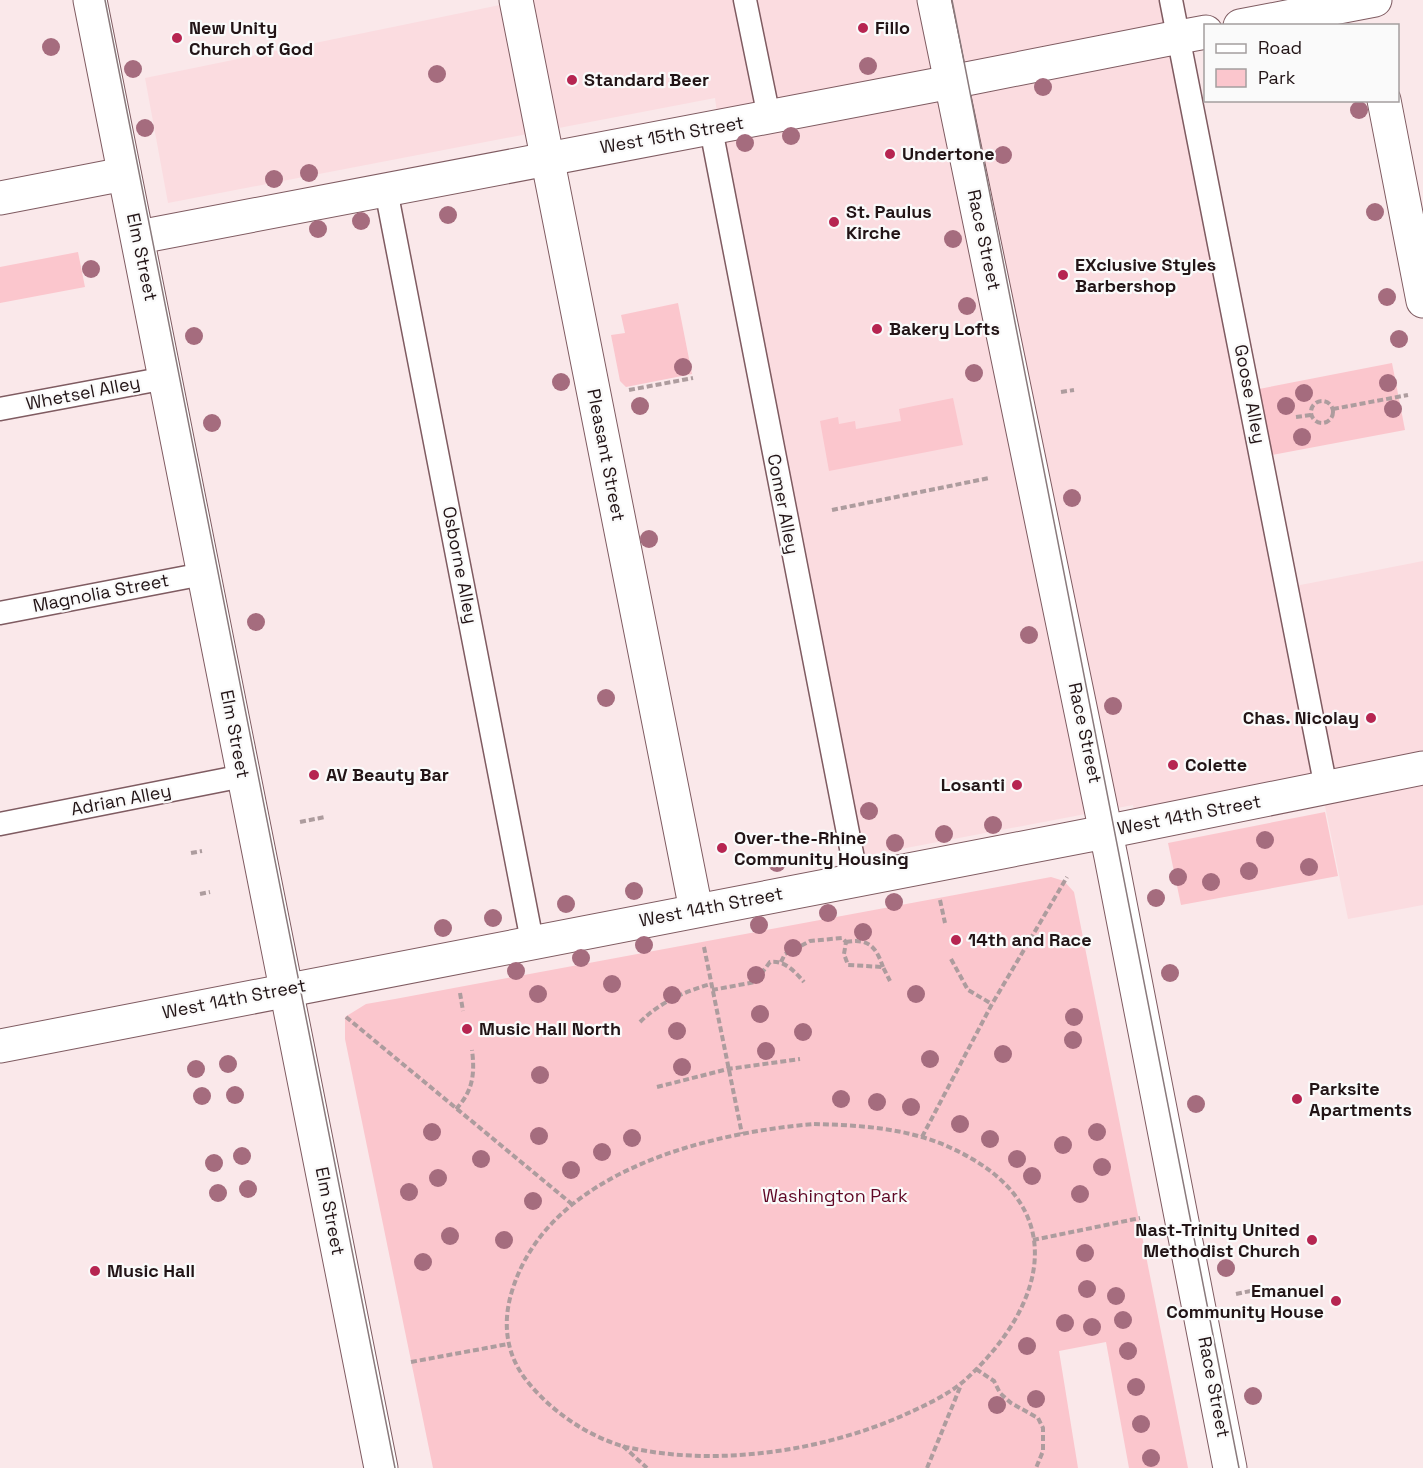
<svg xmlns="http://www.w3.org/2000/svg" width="1423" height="1468" font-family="'Space Grotesk',sans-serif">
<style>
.built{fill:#fbdce0}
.green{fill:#fbc6cd}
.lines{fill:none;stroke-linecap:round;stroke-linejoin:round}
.service-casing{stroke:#7f5b61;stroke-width:25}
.pedestrian-casing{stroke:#7f5b61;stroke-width:35}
.minor-casing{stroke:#7f5b61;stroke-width:35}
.tertiary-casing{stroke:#7f5b61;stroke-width:35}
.path{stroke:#ad9c9e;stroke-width:4;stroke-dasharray:6 3;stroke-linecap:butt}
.service{stroke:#fff;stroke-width:22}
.pedestrian{stroke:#fff;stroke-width:33}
.minor{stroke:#fff;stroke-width:33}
.tertiary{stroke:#fff;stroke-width:33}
.tram{stroke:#8a7a7c;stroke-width:1.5}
.tree{fill:#a56c7e}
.poi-dot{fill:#b62551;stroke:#fafafa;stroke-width:2}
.labels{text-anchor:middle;stroke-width:4.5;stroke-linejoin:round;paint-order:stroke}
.poi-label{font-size:18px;font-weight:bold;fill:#221416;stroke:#fafafa;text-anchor:start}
.street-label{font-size:18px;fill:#221416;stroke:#fafafa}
.park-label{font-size:18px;fill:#5f0725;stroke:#fafafa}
</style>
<rect width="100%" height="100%" fill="#fae8ea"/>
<polygon class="built" points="505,0 1168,0 1285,588 1423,561 1423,905 1348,919 1324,801 1138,836 1133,805 864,856 721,143 715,98 168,203 145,78 500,5"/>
<g class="green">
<polygon points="78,252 85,287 0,303 0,267"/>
<polygon points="678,303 692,374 626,387 620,381 611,335 625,333 621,315"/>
<polygon points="1392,363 1405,430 1272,455 1259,389"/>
<polygon points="953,398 963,445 829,471 820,421 838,417 839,424 855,421 856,429 901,421 899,409"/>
<polygon points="1325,812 1338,876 1181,905 1168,843"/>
<polygon points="1051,877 1064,881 1074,892 1188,1468 1129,1468 1106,1342 1059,1351 1078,1468 433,1468 345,1039 345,1017 366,1004 395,999"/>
</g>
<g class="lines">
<g class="service-casing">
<g id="service">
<polyline points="745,0 769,117"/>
<polyline points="1171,0 1326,788"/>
<polyline points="711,129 857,879"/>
<polyline points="386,190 532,941"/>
<polyline points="0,409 166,378"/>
<polyline points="0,613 203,574"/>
<polyline points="0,824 243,776"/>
</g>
</g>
<g class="pedestrian-casing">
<g id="pedestrian">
<polyline points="951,82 1179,37"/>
<polyline points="1105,832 1423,768"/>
</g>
</g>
<g class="minor-casing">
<g id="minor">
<polyline points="516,0 696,910"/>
<polyline points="1240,26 1375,0"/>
<polyline points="1179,37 1206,32"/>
<polyline points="1384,100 1423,301"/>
<polyline points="0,198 124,174"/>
<polyline points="139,237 951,82"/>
<polyline points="0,1046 1105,832"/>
</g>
</g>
<g class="tertiary-casing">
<g id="tertiary">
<polyline points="90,0 381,1468"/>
<polyline points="934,0 1111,857 1230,1468"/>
</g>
</g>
<g class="path">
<polyline points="629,390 693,378"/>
<polyline points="1061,392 1074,390"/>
<circle cx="1322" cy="412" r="11"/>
<polyline points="1333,409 1408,395"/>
<polyline points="1296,417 1311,415"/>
<polyline points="832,510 989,478"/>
<polyline points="300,822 325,817"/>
<polyline points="191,853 202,851"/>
<polyline points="200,894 210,892"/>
<polyline points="940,900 945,923"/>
<path d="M846,942c23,-4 30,5 37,25"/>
<polyline points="704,947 742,1134"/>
<polyline points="951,959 968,990 992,1004"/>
<polyline points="781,962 785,954 810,941 842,938 846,942 844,954 848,965 883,967 890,981"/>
<path d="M712,990l43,-8 15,-20c15,-2 25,10 34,20"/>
<polyline points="460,993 463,1011"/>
<polyline points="346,1017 573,1205"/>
<path d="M640,1022c19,-19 45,-31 71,-38"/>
<polyline points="657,1087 728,1069 800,1059"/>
<path d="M456,1109c17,-18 19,-35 16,-59"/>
<path d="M814,1124c45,1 93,4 135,23 123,55 101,156 15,234 -16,14 -40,25 -60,34 -83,37 -192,53 -282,31 -36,-11 -71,-35 -95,-65 -21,-26 -25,-58 -15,-90 36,-119 194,-158 302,-167z"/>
<polyline points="922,1137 992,1004 1067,877"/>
<polyline points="1033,1240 1140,1218"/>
<polyline points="1236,1294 1260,1289"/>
<polyline points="411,1362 508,1344"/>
<polyline points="976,1369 994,1381 1000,1393 1011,1403 1038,1418 1043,1428 1043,1451 1036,1468"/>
<polyline points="623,1446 647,1468"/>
<polyline points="927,1468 961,1385"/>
</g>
<use href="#service" class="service"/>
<use href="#pedestrian" class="pedestrian"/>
<use href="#minor" class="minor"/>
<use href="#tertiary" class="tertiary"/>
<g class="tram">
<polyline points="105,0 395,1468"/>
<polyline points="952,0 1239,1468"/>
</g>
</g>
<g class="tree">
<circle cx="51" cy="47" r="9"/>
<circle cx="868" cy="66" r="9"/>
<circle cx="133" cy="69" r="9"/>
<circle cx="437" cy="74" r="9"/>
<circle cx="1043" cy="87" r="9"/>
<circle cx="1359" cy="110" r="9"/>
<circle cx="145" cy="128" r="9"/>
<circle cx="791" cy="136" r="9"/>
<circle cx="745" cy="143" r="9"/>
<circle cx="1003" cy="155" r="9"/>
<circle cx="309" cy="173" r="9"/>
<circle cx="274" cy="179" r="9"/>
<circle cx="1375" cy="212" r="9"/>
<circle cx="448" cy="215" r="9"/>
<circle cx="361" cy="221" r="9"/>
<circle cx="318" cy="229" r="9"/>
<circle cx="953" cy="239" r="9"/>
<circle cx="91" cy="269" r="9"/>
<circle cx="1387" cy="297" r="9"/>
<circle cx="967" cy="306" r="9"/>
<circle cx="194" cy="336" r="9"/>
<circle cx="1399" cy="339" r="9"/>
<circle cx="683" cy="367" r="9"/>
<circle cx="974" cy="373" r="9"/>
<circle cx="561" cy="382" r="9"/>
<circle cx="1388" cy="383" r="9"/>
<circle cx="1304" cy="393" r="9"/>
<circle cx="640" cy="406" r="9"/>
<circle cx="1286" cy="406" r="9"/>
<circle cx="1393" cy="409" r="9"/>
<circle cx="212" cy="423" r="9"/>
<circle cx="1302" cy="437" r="9"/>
<circle cx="1072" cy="498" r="9"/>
<circle cx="649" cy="539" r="9"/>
<circle cx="256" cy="622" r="9"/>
<circle cx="1029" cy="635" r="9"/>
<circle cx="606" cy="698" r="9"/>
<circle cx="1113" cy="706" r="9"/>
<circle cx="869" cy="811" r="9"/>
<circle cx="993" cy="825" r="9"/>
<circle cx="944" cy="834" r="9"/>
<circle cx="1265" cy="840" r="9"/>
<circle cx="895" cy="843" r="9"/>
<circle cx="777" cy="863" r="9"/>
<circle cx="1309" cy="867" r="9"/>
<circle cx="1249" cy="871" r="9"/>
<circle cx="1178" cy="877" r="9"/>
<circle cx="1211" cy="882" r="9"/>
<circle cx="634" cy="891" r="9"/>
<circle cx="1156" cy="898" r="9"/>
<circle cx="894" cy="902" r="9"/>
<circle cx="566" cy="904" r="9"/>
<circle cx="828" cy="913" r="9"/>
<circle cx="493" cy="918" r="9"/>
<circle cx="759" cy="925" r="9"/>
<circle cx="443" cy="928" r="9"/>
<circle cx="863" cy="932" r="9"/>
<circle cx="644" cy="945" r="9"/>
<circle cx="793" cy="948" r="9"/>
<circle cx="581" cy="958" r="9"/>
<circle cx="516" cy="971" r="9"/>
<circle cx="1170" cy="973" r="9"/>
<circle cx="756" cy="975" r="9"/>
<circle cx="612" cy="984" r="9"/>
<circle cx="538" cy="994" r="9"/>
<circle cx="916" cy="994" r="9"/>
<circle cx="672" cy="995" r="9"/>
<circle cx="760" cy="1014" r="9"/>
<circle cx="1074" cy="1017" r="9"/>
<circle cx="677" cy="1031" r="9"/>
<circle cx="803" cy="1032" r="9"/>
<circle cx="1073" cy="1040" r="9"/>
<circle cx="766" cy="1051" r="9"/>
<circle cx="1003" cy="1054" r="9"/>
<circle cx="930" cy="1059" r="9"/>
<circle cx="228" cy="1064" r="9"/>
<circle cx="682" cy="1067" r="9"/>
<circle cx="196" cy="1069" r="9"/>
<circle cx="540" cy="1075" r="9"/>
<circle cx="235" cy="1095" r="9"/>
<circle cx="202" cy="1096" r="9"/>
<circle cx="841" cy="1099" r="9"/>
<circle cx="877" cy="1102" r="9"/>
<circle cx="1196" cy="1104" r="9"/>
<circle cx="911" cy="1107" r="9"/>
<circle cx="960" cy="1124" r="9"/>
<circle cx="432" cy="1132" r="9"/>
<circle cx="1097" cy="1132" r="9"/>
<circle cx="539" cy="1136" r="9"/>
<circle cx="632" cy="1138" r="9"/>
<circle cx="990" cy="1139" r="9"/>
<circle cx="1063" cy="1145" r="9"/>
<circle cx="602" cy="1152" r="9"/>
<circle cx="242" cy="1156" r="9"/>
<circle cx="481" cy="1159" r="9"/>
<circle cx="1017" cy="1159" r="9"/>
<circle cx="214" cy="1163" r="9"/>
<circle cx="1102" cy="1167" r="9"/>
<circle cx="571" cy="1170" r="9"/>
<circle cx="1032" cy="1176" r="9"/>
<circle cx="438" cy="1178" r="9"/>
<circle cx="248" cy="1189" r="9"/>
<circle cx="409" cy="1192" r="9"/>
<circle cx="218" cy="1193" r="9"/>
<circle cx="1080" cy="1194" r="9"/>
<circle cx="533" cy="1201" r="9"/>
<circle cx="450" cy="1236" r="9"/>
<circle cx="504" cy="1240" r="9"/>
<circle cx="1085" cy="1253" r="9"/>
<circle cx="423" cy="1262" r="9"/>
<circle cx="1226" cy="1268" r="9"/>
<circle cx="1087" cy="1289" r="9"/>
<circle cx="1116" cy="1296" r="9"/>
<circle cx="1123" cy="1320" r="9"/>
<circle cx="1065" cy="1323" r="9"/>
<circle cx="1092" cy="1327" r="9"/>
<circle cx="1027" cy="1346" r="9"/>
<circle cx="1128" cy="1351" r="9"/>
<circle cx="1136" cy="1387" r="9"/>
<circle cx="1253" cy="1396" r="9"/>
<circle cx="1036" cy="1399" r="9"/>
<circle cx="997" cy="1405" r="9"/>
<circle cx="1141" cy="1424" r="9"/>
<circle cx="1151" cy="1458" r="9"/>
</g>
<g class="poi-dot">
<circle cx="863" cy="28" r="6"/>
<circle cx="177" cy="38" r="6"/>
<circle cx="572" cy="80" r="6"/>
<circle cx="890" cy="154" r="6"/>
<circle cx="834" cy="222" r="6"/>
<circle cx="1063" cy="275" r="6"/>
<circle cx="877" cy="329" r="6"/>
<circle cx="1371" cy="718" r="6"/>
<circle cx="1173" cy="765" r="6"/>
<circle cx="314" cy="775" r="6"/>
<circle cx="1017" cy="785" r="6"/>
<circle cx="722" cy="848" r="6"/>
<circle cx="956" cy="940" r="6"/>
<circle cx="467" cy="1029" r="6"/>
<circle cx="1297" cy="1099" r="6"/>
<circle cx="1312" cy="1240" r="6"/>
<circle cx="95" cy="1271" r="6"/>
<circle cx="1336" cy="1301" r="6"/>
</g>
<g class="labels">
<g class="poi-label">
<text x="189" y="34">New Unity<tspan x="189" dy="21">Church of God</tspan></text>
<text x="875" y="34">Fillo</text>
<text x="584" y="86">Standard Beer</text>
<text x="902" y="160">Undertone</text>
<text x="846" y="218">St. Paulus<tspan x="846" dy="21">Kirche</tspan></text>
<text x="1075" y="271">EXclusive Styles<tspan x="1075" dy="21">Barbershop</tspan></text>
<text x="889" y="335">Bakery Lofts</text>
<text x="1359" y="724" text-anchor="end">Chas. Nicolay</text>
<text x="1185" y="771">Colette</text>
<text x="326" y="781">AV Beauty Bar</text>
<text x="1005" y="791" text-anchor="end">Losanti</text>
<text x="734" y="844">Over-the-Rhine<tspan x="734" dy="21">Community Housing</tspan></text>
<text x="968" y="946">14th and Race</text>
<text x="479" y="1035">Music Hall North</text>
<text x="1309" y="1095">Parksite<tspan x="1309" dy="21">Apartments</tspan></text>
<text x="1300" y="1236" text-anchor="end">Nast-Trinity United<tspan x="1300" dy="21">Methodist Church</tspan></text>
<text x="107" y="1277">Music Hall</text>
<text x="1324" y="1297" text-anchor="end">Emanuel<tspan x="1324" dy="21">Community House</tspan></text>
</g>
<g class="street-label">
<text transform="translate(672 135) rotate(-10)" y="6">West 15th Street</text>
<text transform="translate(984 240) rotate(78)" y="6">Race Street</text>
<text transform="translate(142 257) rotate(78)" y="6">Elm Street</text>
<text transform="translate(83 393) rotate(-11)" y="6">Whetsel Alley</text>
<text transform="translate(1250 394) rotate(79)" y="6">Goose Alley</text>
<text transform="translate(606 455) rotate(79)" y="6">Pleasant Street</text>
<text transform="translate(783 504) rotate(79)" y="6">Comer Alley</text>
<text transform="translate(460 565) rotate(79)" y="6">Osborne Alley</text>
<text transform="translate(101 593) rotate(-11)" y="6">Magnolia Street</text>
<text transform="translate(1085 733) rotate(78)" y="6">Race Street</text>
<text transform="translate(235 734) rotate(79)" y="6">Elm Street</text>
<text transform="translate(121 800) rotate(-11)" y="6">Adrian Alley</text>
<text transform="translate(1189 815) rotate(-11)" y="6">West 14th Street</text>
<text transform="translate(711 907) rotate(-11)" y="6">West 14th Street</text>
<text transform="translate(234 999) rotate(-11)" y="6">West 14th Street</text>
<text transform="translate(330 1211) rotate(79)" y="6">Elm Street</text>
<text transform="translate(1214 1387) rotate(79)" y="6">Race Street</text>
</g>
<g class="park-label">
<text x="835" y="1202">Washington Park</text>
</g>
</g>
<rect x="1204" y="24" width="195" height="78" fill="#fafafa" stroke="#a49e9f" stroke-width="1.5"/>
<rect x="1216" y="44" width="30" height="9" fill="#ffffff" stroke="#a49e9f" stroke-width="1.5"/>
<text x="1258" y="54" font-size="18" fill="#221416">Road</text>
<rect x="1216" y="69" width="30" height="18" fill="#fbc6cd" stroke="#a49e9f" stroke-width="1.5"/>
<text x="1258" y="84" font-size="18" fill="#221416">Park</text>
</svg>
